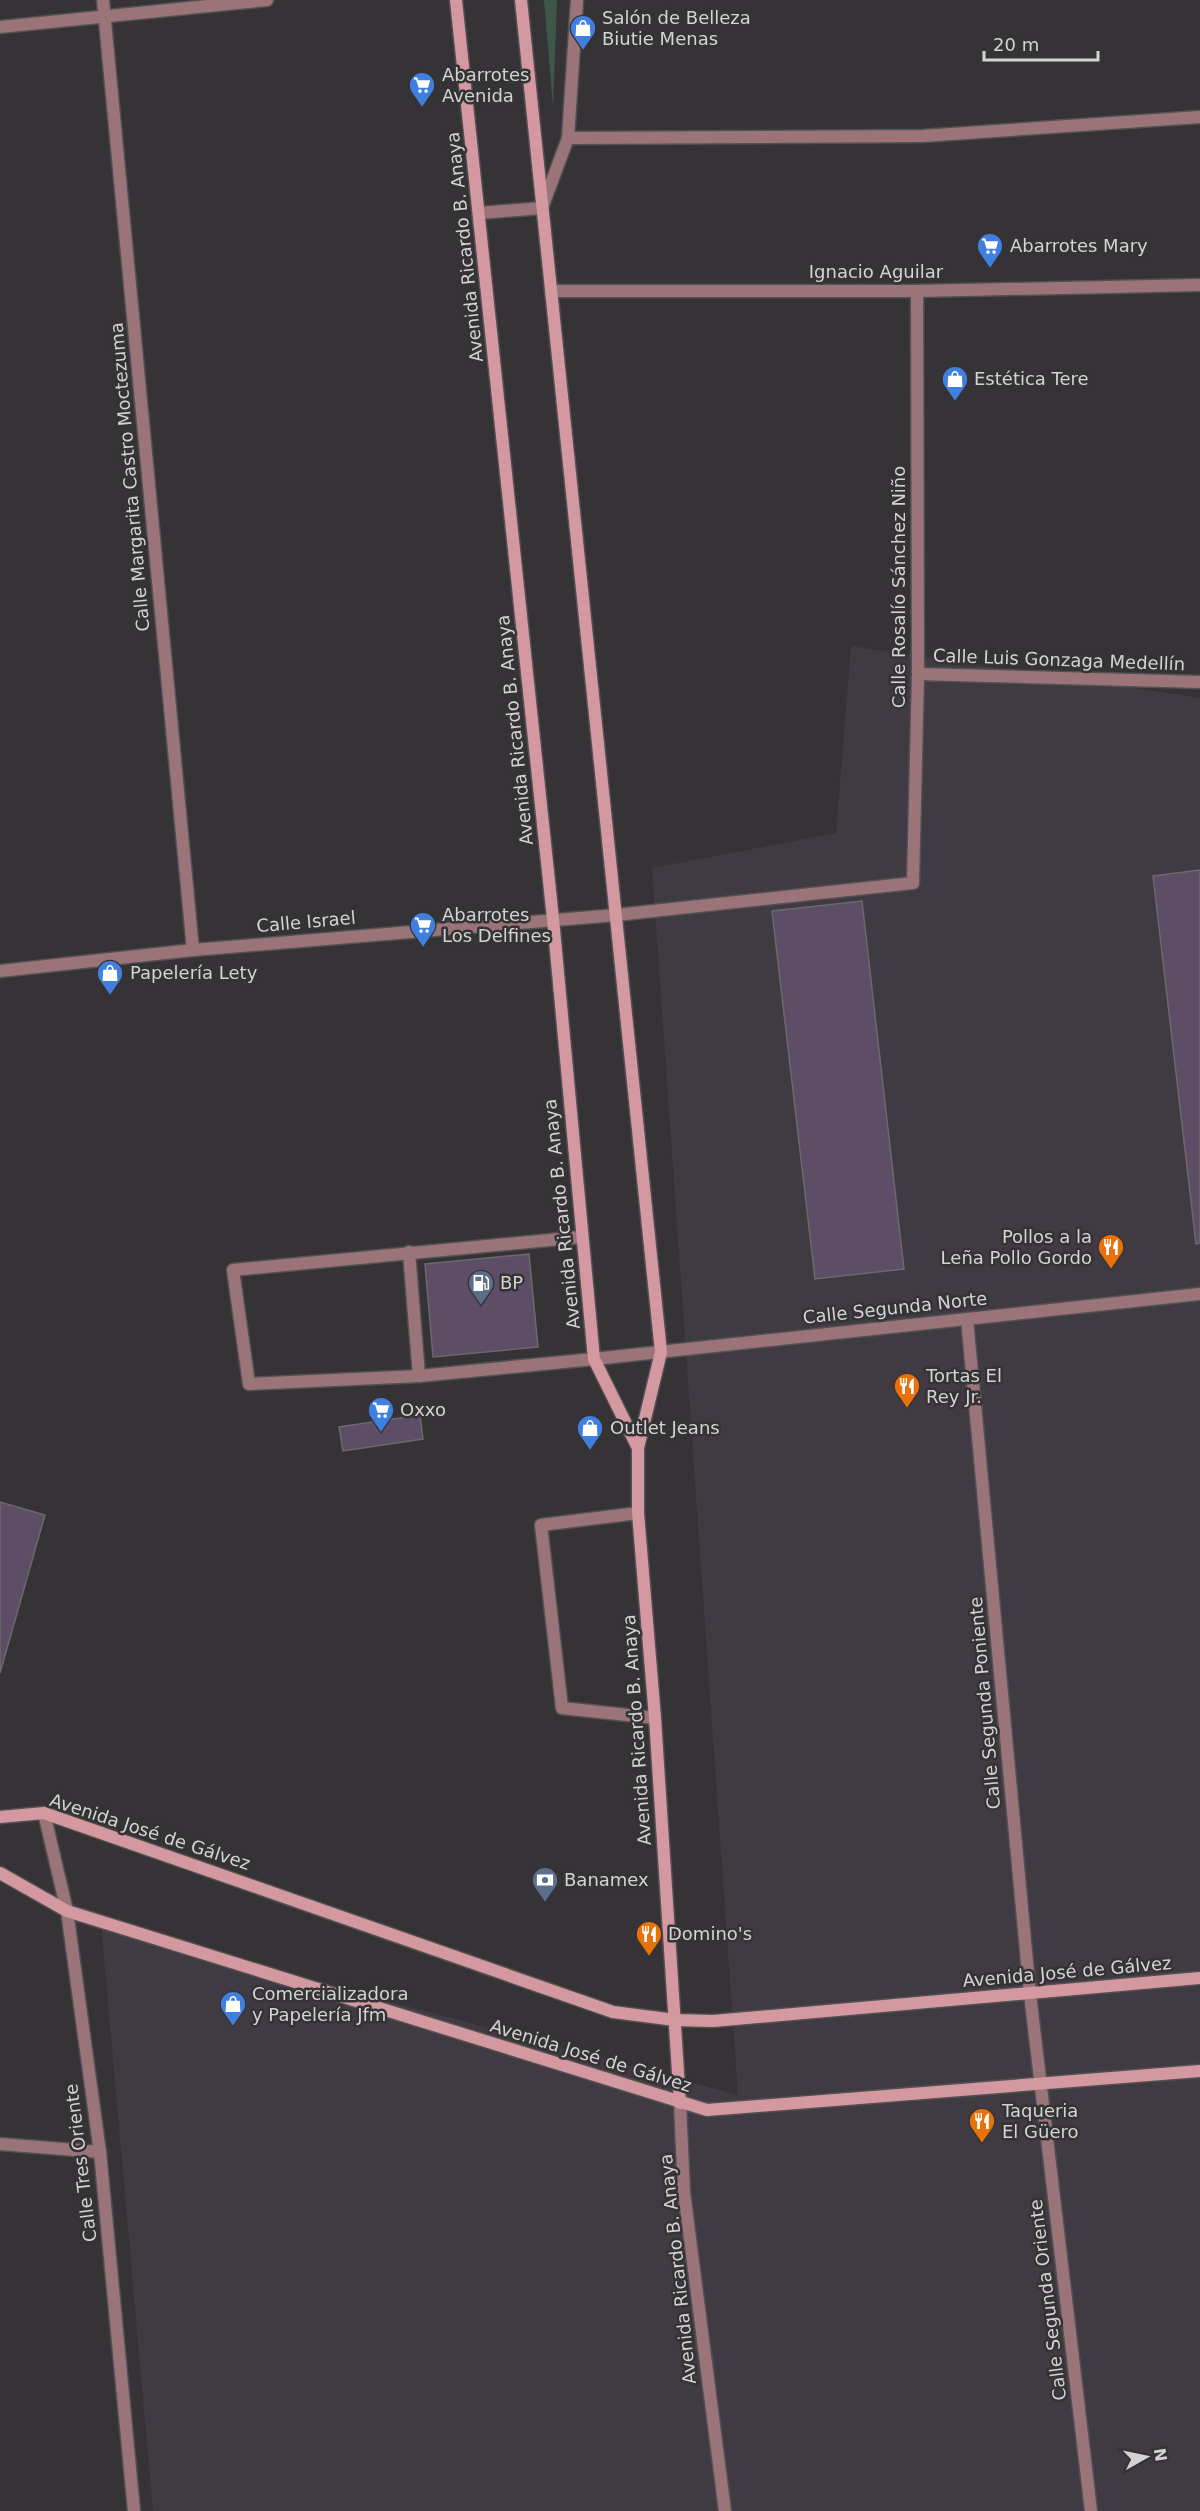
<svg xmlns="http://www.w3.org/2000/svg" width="1200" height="2511" font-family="'DejaVu Sans',sans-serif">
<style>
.built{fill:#403b42}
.green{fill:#3f5749}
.building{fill:#5e4d67;stroke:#6a696b;stroke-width:1.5}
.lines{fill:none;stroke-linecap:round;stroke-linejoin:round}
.service-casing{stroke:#525052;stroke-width:15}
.minor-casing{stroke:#525052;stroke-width:15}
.tertiary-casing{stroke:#525052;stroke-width:15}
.secondary-casing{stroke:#525052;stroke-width:15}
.service{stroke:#9a7479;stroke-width:12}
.minor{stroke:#9a7479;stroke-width:12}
.tertiary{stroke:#9a7479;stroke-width:12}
.secondary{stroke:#d498a0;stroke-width:12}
.labels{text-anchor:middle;stroke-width:5;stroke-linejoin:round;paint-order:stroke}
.poi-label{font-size:18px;fill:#d4d3d4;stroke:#353335;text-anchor:start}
.street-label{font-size:18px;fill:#d4d3d4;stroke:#353335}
</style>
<rect width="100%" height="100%" fill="#353335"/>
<polygon class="built" points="851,646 1200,698 1200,2511 153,2511 101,1924 738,2095 652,868 836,833"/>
<polygon class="green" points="544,0 557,0 553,107"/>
<g class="building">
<polygon points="1200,870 1200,1243 1196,1244 1153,876"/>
<polygon points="862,901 904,1269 815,1279 772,911"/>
<polygon points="529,1254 538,1347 433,1357 425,1264"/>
<polygon points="420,1415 423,1439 343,1451 339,1427"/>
<polygon points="0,1502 45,1515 0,1673"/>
</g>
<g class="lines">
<g class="service-casing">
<g id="service">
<polyline points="581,1237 233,1270 249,1384 419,1376 594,1359"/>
<polyline points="409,1252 419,1376"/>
<polyline points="638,1513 541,1525 562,1708 655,1718"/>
<polyline points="0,2144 100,2152"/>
</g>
</g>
<g class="minor-casing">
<g id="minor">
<polyline points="103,0 193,950"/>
<polyline points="0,27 267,0"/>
<polyline points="568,138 922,136 1200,117"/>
<polyline points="480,213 542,208 568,138 577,0"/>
<polyline points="551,291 917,291 1200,285"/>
<polyline points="918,674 1200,682"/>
<polyline points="616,915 913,883 918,674 917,291"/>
<polyline points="967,1319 1030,1994 1091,2511"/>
<polyline points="594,1359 1200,1294"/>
<polyline points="44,1813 67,1911 100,2152 134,2511"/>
</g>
</g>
<g class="tertiary-casing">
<g id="tertiary">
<polyline points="0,971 193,950 616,915"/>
<polyline points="680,2103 684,2192 725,2511"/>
</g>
</g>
<g class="secondary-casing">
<g id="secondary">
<polyline points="456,0 553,919 594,1359 638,1448"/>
<polyline points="521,0 661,1352 638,1448 638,1513 655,1718 680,2103"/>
<polyline points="0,1817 44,1813 613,2012 675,2020 713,2021 1200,1978"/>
<polyline points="0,1873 67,1911 707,2110 1200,2071"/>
</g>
</g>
<use href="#service" class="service"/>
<use href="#minor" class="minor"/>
<use href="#tertiary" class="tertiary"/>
<use href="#secondary" class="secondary"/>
</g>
<defs>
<g id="shop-pin" transform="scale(1.35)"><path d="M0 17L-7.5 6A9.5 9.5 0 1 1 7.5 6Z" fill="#3f7fe0" stroke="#353335"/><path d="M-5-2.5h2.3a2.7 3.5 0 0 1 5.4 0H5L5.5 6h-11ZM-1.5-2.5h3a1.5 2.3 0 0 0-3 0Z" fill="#fff"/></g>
<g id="supermarket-pin" transform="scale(1.35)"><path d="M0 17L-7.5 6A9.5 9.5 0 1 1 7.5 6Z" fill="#3f7fe0" stroke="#353335"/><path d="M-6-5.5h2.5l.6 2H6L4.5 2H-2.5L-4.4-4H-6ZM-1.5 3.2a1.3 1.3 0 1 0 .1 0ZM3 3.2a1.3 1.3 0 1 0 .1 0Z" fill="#fff"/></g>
<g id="restaurant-pin" transform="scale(1.35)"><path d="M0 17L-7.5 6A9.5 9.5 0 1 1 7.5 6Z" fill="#e8710a" stroke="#353335"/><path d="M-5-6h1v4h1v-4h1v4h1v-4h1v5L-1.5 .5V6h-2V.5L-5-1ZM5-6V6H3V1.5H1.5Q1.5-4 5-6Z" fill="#fff"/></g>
<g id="fuel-pin" transform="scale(1.35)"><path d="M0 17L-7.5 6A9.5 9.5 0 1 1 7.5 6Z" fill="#5c6f8a" stroke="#353335"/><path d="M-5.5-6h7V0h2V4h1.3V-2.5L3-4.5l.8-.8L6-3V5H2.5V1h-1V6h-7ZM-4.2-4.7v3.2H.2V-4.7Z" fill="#fff"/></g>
<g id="bank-pin" transform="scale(1.35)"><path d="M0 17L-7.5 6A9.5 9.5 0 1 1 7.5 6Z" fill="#5c6f8a" stroke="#353335"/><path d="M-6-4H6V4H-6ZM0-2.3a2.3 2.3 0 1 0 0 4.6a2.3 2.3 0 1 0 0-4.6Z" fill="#fff"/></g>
</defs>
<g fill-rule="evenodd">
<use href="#shop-pin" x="583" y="28"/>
<use href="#supermarket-pin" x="422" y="85"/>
<use href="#supermarket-pin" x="990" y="246"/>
<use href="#shop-pin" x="955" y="379"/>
<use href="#supermarket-pin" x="423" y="925"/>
<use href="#shop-pin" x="110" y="973"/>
<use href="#restaurant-pin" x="1111" y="1247"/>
<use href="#fuel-pin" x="481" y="1283"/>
<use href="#restaurant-pin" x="907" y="1386"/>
<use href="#supermarket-pin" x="381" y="1410"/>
<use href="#shop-pin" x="590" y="1428"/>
<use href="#bank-pin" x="545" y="1880"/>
<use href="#restaurant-pin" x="649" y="1934"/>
<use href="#shop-pin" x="233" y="2004"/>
<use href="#restaurant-pin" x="982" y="2121"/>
</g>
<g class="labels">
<g class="poi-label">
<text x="602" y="24">Salón de Belleza<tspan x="602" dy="21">Biutie Menas</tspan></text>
<text x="442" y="81">Abarrotes<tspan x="442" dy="21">Avenida</tspan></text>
<text x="1010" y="252">Abarrotes Mary</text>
<text x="974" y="385">Estética Tere</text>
<text x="442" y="921">Abarrotes<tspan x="442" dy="21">Los Delfines</tspan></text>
<text x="130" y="979">Papelería Lety</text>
<text x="1092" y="1243" text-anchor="end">Pollos a la<tspan x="1092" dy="21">Leña Pollo Gordo</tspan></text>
<text x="500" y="1289">BP</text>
<text x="926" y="1382">Tortas El<tspan x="926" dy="21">Rey Jr.</tspan></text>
<text x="400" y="1416">Oxxo</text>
<text x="610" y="1434">Outlet Jeans</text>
<text x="564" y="1886">Banamex</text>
<text x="668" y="1940">Domino's</text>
<text x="252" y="2000">Comercializadora<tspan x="252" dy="21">y Papelería Jfm</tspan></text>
<text x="1002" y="2117">Taqueria<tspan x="1002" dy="21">El Güero</tspan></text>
</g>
<g class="street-label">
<text transform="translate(465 247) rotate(-96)" y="6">Avenida Ricardo B. Anaya</text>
<text x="876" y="278">Ignacio Aguilar</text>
<text transform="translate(130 477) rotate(-95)" y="6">Calle Margarita Castro Moctezuma</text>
<text transform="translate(899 587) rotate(-90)" y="6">Calle Rosalío Sánchez Niño</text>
<text transform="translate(1059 660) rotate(2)" y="6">Calle Luis Gonzaga Medellín</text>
<text transform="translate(515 730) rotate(-96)" y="6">Avenida Ricardo B. Anaya</text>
<text transform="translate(306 922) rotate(-5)" y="6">Calle Israel</text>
<text transform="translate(562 1214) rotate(-96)" y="6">Avenida Ricardo B. Anaya</text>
<text transform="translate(895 1308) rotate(-6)" y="6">Calle Segunda Norte</text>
<text transform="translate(985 1703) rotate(-95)" y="6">Calle Segunda Poniente</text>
<text transform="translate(637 1730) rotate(-94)" y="6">Avenida Ricardo B. Anaya</text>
<text transform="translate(150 1832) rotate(18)" y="6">Avenida José de Gálvez</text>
<text transform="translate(1067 1972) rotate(-5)" y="6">Avenida José de Gálvez</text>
<text transform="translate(591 2056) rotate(17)" y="6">Avenida José de Gálvez</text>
<text transform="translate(81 2163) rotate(-97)" y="6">Calle Tres Oriente</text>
<text transform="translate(678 2269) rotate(-96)" y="6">Avenida Ricardo B. Anaya</text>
<text transform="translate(1048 2300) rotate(-97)" y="6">Calle Segunda Oriente</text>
</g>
</g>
<g transform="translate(1146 2457) rotate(81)" stroke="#353335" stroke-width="4.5" paint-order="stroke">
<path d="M0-4.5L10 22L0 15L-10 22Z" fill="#d4d3d4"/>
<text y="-9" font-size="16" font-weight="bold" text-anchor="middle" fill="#d4d3d4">N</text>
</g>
<path d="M984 51v9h114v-9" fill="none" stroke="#d4d3d4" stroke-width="3"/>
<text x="993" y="51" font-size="18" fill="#d4d3d4" stroke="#353335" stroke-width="4.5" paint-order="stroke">20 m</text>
</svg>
